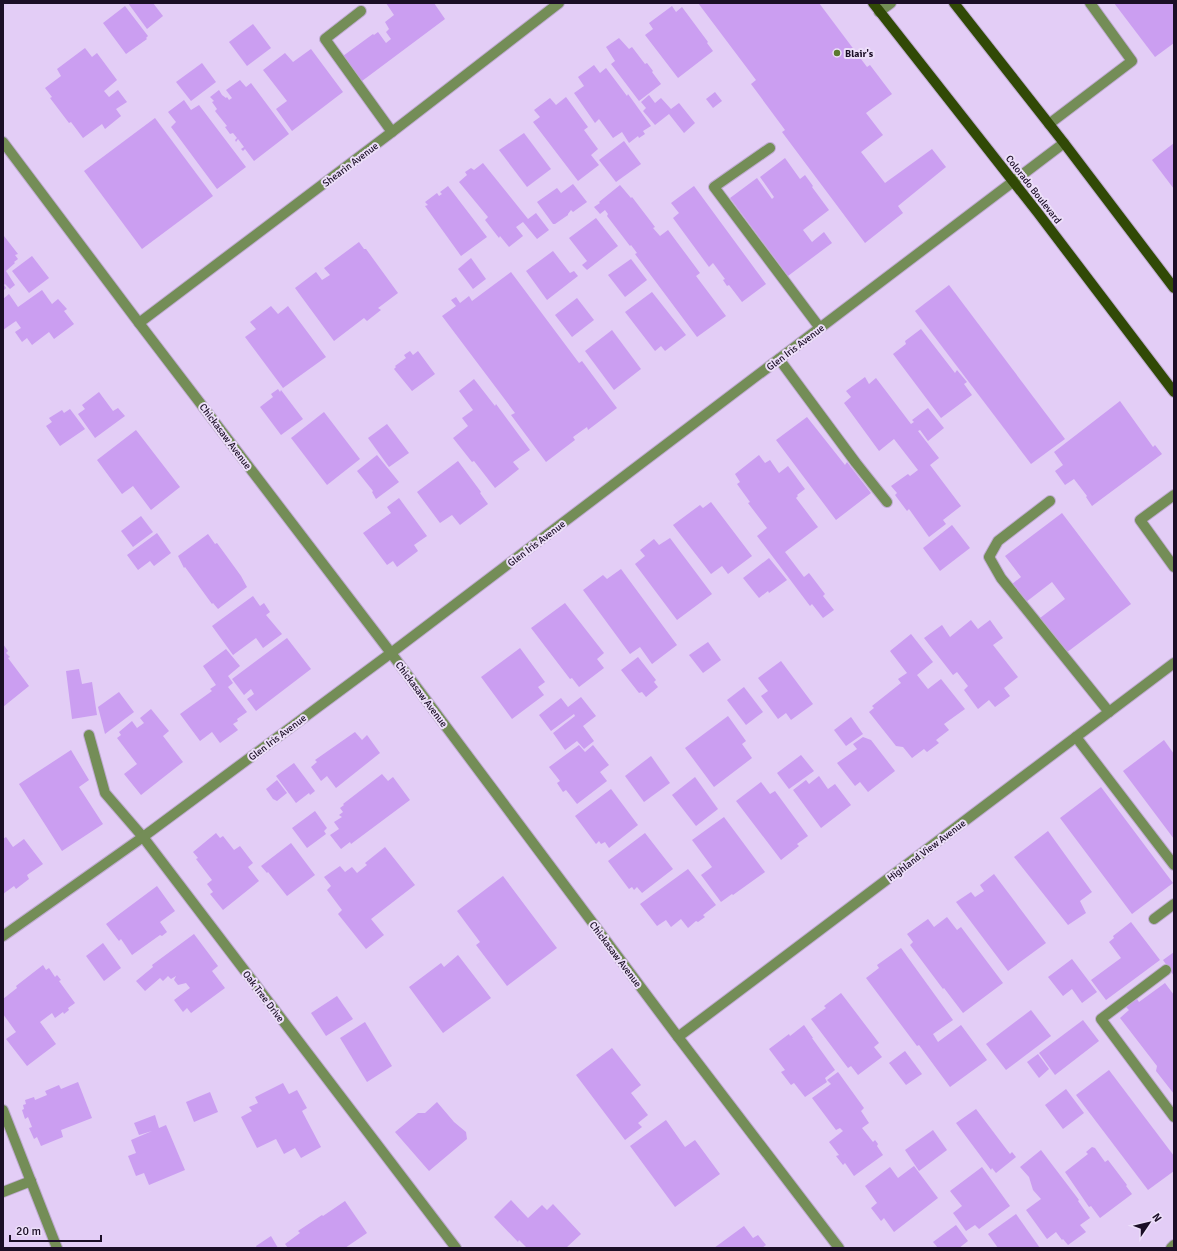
<svg xmlns="http://www.w3.org/2000/svg" width="1177" height="1251" font-family="Signika,sans-serif">
<style>
.building{fill:#cb9ef1}
.lines{fill:none;stroke-linecap:round;stroke-linejoin:round}
.minor-casing{stroke:#bfabd1;stroke-width:12}
.major-casing{stroke:#bfabd1;stroke-width:12}
.minor{stroke:#748d57;stroke-width:10}
.major{stroke:#314906;stroke-width:10}
.poi-dot{fill:#5b7a30;stroke:#ecdef9;stroke-width:1.5}
.labels{text-anchor:middle;stroke-width:4;stroke-linejoin:round;paint-order:stroke}
.poi-label{font-size:10px;font-weight:bold;fill:#1b0e26;stroke:#ecdef9;text-anchor:start}
.street-label{font-size:10px;fill:#1b0e26;stroke:#ecdef9}
</style>
<rect width="100%" height="100%" fill="#e3cdf6"/>
<g class="building">
<polygon points="128,3 153,3 163,16 147,29"/>
<polygon points="386,3 434,3 445,19 362,81 343,56 373,34 374,35 378,32 386,43 391,39 386,32 389,29 385,22 394,15"/>
<polygon points="698,3 819,3 867,67 870,65 892,94 866,113 883,135 861,152 885,183 932,149 946,167 898,206 903,213 865,243 782,132 785,130 751,84 756,80"/>
<polygon points="1114,3 1174,3 1174,43 1155,57"/>
<polygon points="125,6 148,36 146,38 147,39 126,54 103,23"/>
<polygon points="672,6 676,12 682,7 708,42 707,43 713,51 678,78 645,35 653,29 649,23"/>
<polygon points="253,24 271,48 247,66 229,42"/>
<polygon points="619,38 629,49 632,47 645,64 647,63 653,71 652,72 661,84 639,101 611,64 615,61 606,47"/>
<polygon points="85,48 92,57 97,53 117,80 104,91 109,97 118,90 127,102 116,109 121,116 105,129 102,124 83,138 71,122 69,123 50,98 52,97 45,88 61,76 57,69"/>
<polygon points="311,49 343,92 292,131 276,109 287,101 263,70 285,53 293,62"/>
<polygon points="202,63 216,82 191,101 176,82"/>
<polygon points="594,65 600,73 606,68 627,96 628,94 651,126 643,131 645,134 639,138 638,136 629,143 622,132 613,138 599,119 595,123 574,93 584,86 578,77"/>
<polygon points="240,80 246,87 251,83 289,134 254,161 245,149 243,151 241,149 244,147 238,139 236,142 235,140 237,138 233,133 230,134 225,127 227,126 215,111 217,109 212,102 214,101 210,97 219,90 222,95 226,98 227,97 229,100 232,98 226,90"/>
<polygon points="715,92 722,101 713,108 706,99"/>
<polygon points="649,95 655,103 661,98 671,109 679,103 695,123 684,133 669,114 655,125 643,111 646,108 641,102"/>
<polygon points="566,97 588,127 584,130 598,149 591,155 599,165 578,181 533,122 540,117 534,110 550,98 556,105"/>
<polygon points="184,100 191,110 199,105 246,167 217,189 171,127 176,122 168,112"/>
<polygon points="155,118 213,196 142,249 84,171"/>
<polygon points="524,133 551,169 527,187 499,150"/>
<polygon points="624,141 641,164 616,182 599,160"/>
<polygon points="1174,143 1174,189 1152,160"/>
<polygon points="785,158 800,179 805,175 813,186 812,187 829,210 803,230 812,242 824,232 832,243 788,276 730,198 757,178 772,199 774,197 760,177"/>
<polygon points="483,163 528,219 536,213 549,230 537,239 523,222 516,227 523,236 509,247 500,236 499,238 485,220 488,217 459,182 467,175 465,172 471,168 474,170"/>
<polygon points="573,184 587,202 573,212 571,210 568,214 568,215 555,224 553,224 537,202 557,188 561,193"/>
<polygon points="620,185 631,198 632,197 655,227 653,228 660,236 668,230 700,273 696,276 726,316 697,337 635,254 637,253 631,245 630,246 607,216 608,214 605,210 600,214 594,207 600,203 599,202"/>
<polygon points="448,186 487,237 461,256 425,206 428,205 425,202 437,193 439,196 442,194 440,192"/>
<polygon points="694,186 766,284 742,302 729,285 727,286 723,280 725,279 713,263 709,267 673,218 679,213 671,203"/>
<polygon points="596,218 618,246 587,270 582,265 587,261 569,238"/>
<polygon points="3,236 4,236 18,254 15,255 18,259 14,262 15,263 6,271 15,285 10,289 5,284 4,285 6,288 3,291"/>
<polygon points="359,242 364,249 366,249 398,293 378,308 381,310 367,321 364,318 334,341 295,288 316,272 322,280 330,275 324,268"/>
<polygon points="553,251 570,273 574,271 578,276 547,300 526,271"/>
<polygon points="32,256 49,278 29,293 12,271"/>
<polygon points="471,258 486,279 473,289 458,269"/>
<polygon points="631,259 647,280 625,297 608,275"/>
<polygon points="511,272 579,363 582,361 617,408 588,430 587,427 573,437 575,440 546,462 511,415 515,413 442,316 456,306 451,300 456,297 460,303 469,296 472,301"/>
<polygon points="949,285 1065,439 1031,464 915,311"/>
<polygon points="42,290 52,304 58,299 67,309 64,311 74,324 54,339 49,332 32,345 27,338 22,342 15,332 21,328 16,321 3,330 3,299 9,294 18,307"/>
<polygon points="652,292 686,335 665,351 661,346 655,351 625,312"/>
<polygon points="577,298 594,320 572,337 555,315"/>
<polygon points="271,306 278,314 288,306 326,357 283,388 245,337 256,329 250,322"/>
<polygon points="921,329 955,373 957,370 967,382 964,384 972,395 941,418 893,354 906,344 905,341"/>
<polygon points="612,330 641,369 614,390 585,351"/>
<polygon points="410,351 413,355 418,351 435,374 412,391 394,369 396,367 395,366 406,358 404,355"/>
<polygon points="865,377 869,384 876,378 911,424 914,422 912,420 928,408 944,428 928,441 920,430 918,431 939,458 930,465 961,506 943,520 946,524 929,537 909,509 907,511 895,495 897,493 891,486 908,474 910,476 918,470 894,439 879,451 844,403 851,397 846,391"/>
<polygon points="474,379 495,406 496,404 530,450 513,462 519,469 495,488 474,461 472,462 453,438 468,426 462,418 473,410 459,391"/>
<polygon points="278,389 280,392 281,390 303,419 281,435 260,407 273,397 271,394"/>
<polygon points="99,392 113,411 118,408 125,416 95,438 78,414 85,409 82,405"/>
<polygon points="1120,401 1153,447 1155,445 1162,454 1092,506 1086,497 1087,496 1074,479 1065,485 1055,471 1063,465 1054,452"/>
<polygon points="70,409 85,429 60,446 46,426 52,422 49,418 62,410 64,413"/>
<polygon points="324,412 360,459 327,485 291,438"/>
<polygon points="807,417 845,465 847,462 871,493 836,520 776,440"/>
<polygon points="387,424 409,453 389,467 368,438"/>
<polygon points="136,430 180,487 151,510 133,486 122,494 97,460"/>
<polygon points="377,455 399,482 376,499 372,492 373,491 357,471"/>
<polygon points="759,455 765,463 770,460 779,473 788,466 805,489 797,495 798,496 796,498 818,527 785,552 804,577 809,573 825,594 823,596 834,610 823,618 812,604 810,606 757,536 767,528 748,503 750,502 737,484 740,482 735,474"/>
<polygon points="458,461 481,492 480,493 488,504 460,525 452,515 440,523 417,492"/>
<polygon points="399,498 427,536 414,545 418,551 397,567 393,561 387,565 363,533 391,513 387,507"/>
<polygon points="711,502 752,556 728,574 722,566 711,574 673,525 700,505 703,508"/>
<polygon points="1062,513 1131,604 1066,653 1040,618 1065,599 1052,582 1026,602 1012,584 1021,577 1005,556"/>
<polygon points="141,516 153,532 133,547 121,531"/>
<polygon points="952,525 970,548 940,571 923,548"/>
<polygon points="157,533 171,553 154,566 150,561 138,570 127,555"/>
<polygon points="208,534 215,544 217,543 241,576 247,587 218,609 213,603 212,604 185,567 184,568 178,556"/>
<polygon points="670,538 712,594 677,620 635,564 645,556 640,550 654,539 659,545"/>
<polygon points="769,558 787,580 769,593 768,591 759,598 743,578"/>
<polygon points="621,569 677,645 652,664 640,647 630,654 583,590 603,575 607,579"/>
<polygon points="253,596 260,606 264,603 270,612 266,615 282,634 263,648 256,638 233,655 212,626"/>
<polygon points="565,603 604,653 597,659 604,668 579,687 572,678 570,679 531,628"/>
<polygon points="971,620 978,629 990,620 1003,638 993,645 1018,677 1004,688 1010,696 995,707 989,700 978,709 964,690 968,686 957,672 953,675 924,638 942,625 950,637"/>
<polygon points="911,634 933,662 917,675 928,689 941,679 965,709 944,724 949,730 936,740 939,743 927,752 924,749 912,758 903,747 896,746 869,712 874,708 872,706 901,683 898,679 907,673 890,651"/>
<polygon points="287,638 311,669 256,711 247,699 254,694 251,689 244,695 232,679"/>
<polygon points="708,642 721,660 703,673 689,655"/>
<polygon points="3,644 8,651 6,653 10,657 8,658 29,686 3,707"/>
<polygon points="520,648 545,682 538,687 544,695 512,719 481,677"/>
<polygon points="226,649 240,666 228,676 233,683 228,687 247,712 237,719 238,721 233,724 238,730 220,743 212,732 200,741 180,714 212,691 210,689 216,685 203,666"/>
<polygon points="638,657 656,680 654,682 658,687 646,697 642,692 639,693 621,670"/>
<polygon points="781,661 813,704 791,720 786,713 778,719 761,696 768,691 758,678"/>
<polygon points="79,669 82,684 92,682 97,715 72,719 66,671"/>
<polygon points="744,687 763,712 746,725 727,700"/>
<polygon points="119,692 134,712 105,734 98,707"/>
<polygon points="581,697 596,716 583,726 594,741 584,749 577,741 565,750 553,733 575,716 574,714 551,731 539,715 561,698 568,707"/>
<polygon points="151,709 169,731 163,736 183,762 141,795 124,774 137,764 117,738 121,735 119,732 132,721 137,728 144,723 140,718"/>
<polygon points="728,716 746,741 742,744 752,758 714,787 685,748"/>
<polygon points="851,717 863,734 846,746 834,730"/>
<polygon points="355,732 362,740 367,735 380,753 336,788 327,776 321,781 311,767 317,762 315,760"/>
<polygon points="863,737 871,740 895,771 868,792 860,782 855,786 837,763 857,749 853,744"/>
<polygon points="1164,740 1174,754 1174,839 1123,771"/>
<polygon points="579,745 585,752 593,745 609,765 600,772 607,781 577,804 566,790 563,792 557,783 560,781 549,767"/>
<polygon points="71,750 89,780 79,787 103,824 62,851 19,784"/>
<polygon points="801,755 814,771 789,789 777,773"/>
<polygon points="651,756 670,783 644,802 625,776"/>
<polygon points="294,763 315,791 310,795 309,793 296,803 276,776"/>
<polygon points="382,774 388,781 393,777 410,800 351,844 350,842 341,849 330,835 339,829 334,822 342,817 339,815 343,812 340,808 344,805 343,804"/>
<polygon points="819,776 828,789 835,784 851,805 821,828 793,790 806,780 809,784"/>
<polygon points="695,777 718,809 696,826 672,795"/>
<polygon points="277,780 287,793 277,801 273,799 266,789"/>
<polygon points="761,782 770,794 775,791 808,836 797,844 799,846 781,860 736,801"/>
<polygon points="1101,787 1173,883 1132,914 1060,818"/>
<polygon points="611,789 638,825 609,848 605,842 601,844 599,841 596,844 575,816"/>
<polygon points="315,811 327,828 324,831 326,834 307,848 292,828"/>
<polygon points="724,817 765,872 733,895 732,894 721,902 701,875 712,867 692,840"/>
<polygon points="1048,831 1092,892 1080,901 1086,913 1068,925 1014,857"/>
<polygon points="216,833 220,838 223,836 234,850 240,846 253,863 248,867 259,881 223,910 210,894 213,892 207,884 212,880 196,859 198,858 193,852"/>
<polygon points="645,833 673,869 642,893 637,887 634,890 632,887 629,889 608,861"/>
<polygon points="6,837 13,847 24,839 43,864 27,875 29,879 16,889 14,886 3,894 3,839"/>
<polygon points="291,843 315,875 287,896 268,872 267,873 261,866"/>
<polygon points="385,847 415,885 371,919 384,935 366,949 338,914 342,910 327,890 331,886 324,877 340,866 345,872 352,867 357,873 367,865 365,863"/>
<polygon points="688,869 716,905 703,915 705,917 698,922 696,921 688,928 681,919 671,927 666,920 657,926 640,904"/>
<polygon points="994,874 1046,943 1008,971 956,902 971,892 975,897 984,891 980,885"/>
<polygon points="503,876 557,948 507,986 476,945 480,942 457,911"/>
<polygon points="157,886 175,911 160,922 167,932 162,936 160,935 132,955 121,939 119,941 106,924"/>
<polygon points="947,917 957,930 961,927 1003,983 963,1013 944,988 943,989 910,945 913,942 907,934 928,919 934,927"/>
<polygon points="1131,922 1160,960 1106,1000 1091,980 1121,958 1109,942 1114,938 1113,936"/>
<polygon points="194,934 218,966 212,971 225,988 191,1013 187,1008 183,1012 174,1000 190,988 186,983 178,985 174,980 176,976 171,979 168,976 163,981 160,978 145,991 136,981 153,967 152,965"/>
<polygon points="103,943 121,968 104,981 86,956"/>
<polygon points="901,948 953,1020 933,1034 938,1042 961,1025 987,1060 950,1087 919,1045 917,1046 866,978 879,968 877,965"/>
<polygon points="1174,952 1174,976 1163,960"/>
<polygon points="458,955 491,998 443,1033 409,987 441,963 444,967"/>
<polygon points="1072,959 1097,992 1082,1003 1072,989 1063,996 1048,977"/>
<polygon points="43,965 46,970 49,968 55,977 57,975 61,980 59,981 75,1003 68,1008 69,1010 64,1014 63,1012 55,1018 52,1013 40,1022 56,1044 27,1066 6,1039 16,1032 3,1014 3,999 17,988 16,986"/>
<polygon points="1165,983 1174,995 1174,1094 1156,1071 1157,1066 1120,1018 1129,1010 1126,1007 1137,999 1139,1002"/>
<polygon points="841,993 879,1043 874,1047 882,1057 858,1075 851,1066 848,1068 811,1019 826,1008 824,1006"/>
<polygon points="337,996 353,1019 326,1036 311,1013"/>
<polygon points="1031,1010 1051,1036 1006,1070 986,1044"/>
<polygon points="1083,1020 1099,1041 1055,1075 1039,1053"/>
<polygon points="365,1022 392,1066 367,1082 340,1038"/>
<polygon points="804,1025 813,1038 812,1038 835,1070 825,1078 827,1082 805,1097 794,1083 791,1085 781,1072 785,1070 769,1049 789,1034 790,1036"/>
<polygon points="612,1048 641,1085 631,1093 648,1115 638,1123 642,1127 625,1140 576,1075"/>
<polygon points="905,1051 922,1074 906,1085 889,1063"/>
<polygon points="1038,1054 1049,1069 1039,1078 1027,1062"/>
<polygon points="1109,1070 1174,1156 1174,1171 1148,1190 1076,1095"/>
<polygon points="838,1072 864,1108 861,1111 869,1123 862,1128 873,1142 875,1140 878,1144 877,1146 883,1155 854,1176 845,1163 843,1165 836,1156 839,1155 829,1142 843,1131 840,1128 836,1130 812,1098 831,1084 827,1080"/>
<polygon points="78,1082 92,1118 61,1130 63,1137 41,1146 37,1137 34,1139 29,1128 32,1127 28,1117 25,1119 22,1110 24,1109 23,1105 26,1104 25,1100 34,1097 35,1100 47,1095 45,1091 59,1085 61,1089"/>
<polygon points="283,1083 289,1094 297,1090 307,1108 302,1111 321,1147 301,1158 295,1148 284,1154 276,1139 257,1148 241,1117 252,1111 249,1107 258,1103 255,1097"/>
<polygon points="1066,1089 1084,1113 1063,1129 1045,1105"/>
<polygon points="210,1092 218,1112 194,1122 186,1102"/>
<polygon points="437,1102 454,1122 466,1132 467,1139 429,1171 395,1132 418,1113 425,1113"/>
<polygon points="976,1109 1010,1154 1012,1152 1016,1157 996,1173 992,1168 991,1170 956,1123"/>
<polygon points="155,1115 159,1128 166,1125 185,1170 149,1185 144,1173 136,1176 128,1156 136,1153 131,1140 152,1131 139,1135 134,1123"/>
<polygon points="666,1120 685,1147 695,1140 720,1174 675,1207 630,1146"/>
<polygon points="933,1130 947,1150 919,1171 905,1150"/>
<polygon points="1092,1147 1095,1148 1105,1162 1108,1160 1127,1185 1126,1186 1132,1194 1100,1218 1091,1206 1089,1207 1065,1172 1088,1154 1086,1152"/>
<polygon points="1041,1150 1079,1200 1078,1201 1090,1218 1080,1225 1086,1232 1068,1245 1063,1239 1062,1240 1056,1232 1047,1239 1026,1210 1041,1199 1033,1190 1029,1177 1020,1167"/>
<polygon points="914,1166 938,1198 894,1232 884,1218 881,1221 871,1208 877,1203 865,1186 890,1167 898,1178"/>
<polygon points="982,1167 1010,1206 979,1229 975,1225 966,1231 953,1213 962,1206 950,1191"/>
<polygon points="511,1200 528,1218 542,1205 547,1210 553,1204 581,1234 566,1248 527,1248 519,1240 518,1242 494,1217"/>
<polygon points="345,1201 367,1233 345,1248 288,1248 285,1244 300,1233 298,1231 322,1215 323,1216"/>
<polygon points="1016,1214 1040,1248 998,1248 988,1234"/>
<polygon points="956,1225 968,1241 959,1248 938,1248 933,1242"/>
<polygon points="744,1226 753,1238 758,1235 766,1245 762,1248 714,1248"/>
<polygon points="271,1236 278,1248 257,1248 256,1246"/>
</g>
<g class="lines">
<g class="minor-casing">
<g id="minor">
<polyline points="361,11 325,39 392,132"/>
<polyline points="879,12 891,3"/>
<polyline points="1049,124 1132,61 1090,3"/>
<polyline points="3,142 139,323 391,653 678,1037 839,1248"/>
<polyline points="770,148 714,187 820,328"/>
<polyline points="139,323 392,132 559,3"/>
<polyline points="779,359 856,463 887,502"/>
<polyline points="1174,495 1140,520 1174,567"/>
<polyline points="1050,501 998,541 989,557 1001,578 1109,712"/>
<polyline points="89,735 105,793 143,837 456,1248"/>
<polyline points="1076,737 1174,865"/>
<polyline points="1154,919 1174,904"/>
<polyline points="3,936 143,837 391,653 1064,143"/>
<polyline points="1166,970 1101,1019 1174,1117"/>
<polyline points="678,1037 1174,663"/>
<polyline points="3,1110 57,1248"/>
<polyline points="3,1192 31,1181"/>
<polyline points="1171,1248 1174,1245"/>
</g>
</g>
<g class="major-casing">
<g id="major">
<polyline points="873,3 1038,213 1174,392"/>
<polyline points="954,3 1064,143 1174,288"/>
</g>
</g>
<use href="#minor" class="minor"/>
<use href="#major" class="major"/>
</g>
<circle class="poi-dot" cx="837" cy="53" r="4"/>
<g class="labels">
<g class="poi-label">
<text x="845" y="57">Blair's</text>
</g>
<g class="street-label">
<text transform="translate(350 164) rotate(-37)" y="4">Shearin Avenue</text>
<text transform="translate(1034 189) rotate(52)" y="4">Colorado Boulevard</text>
<text transform="translate(795 347) rotate(-37)" y="4">Glen Iris Avenue</text>
<text transform="translate(226 436) rotate(53)" y="4">Chickasaw Avenue</text>
<text transform="translate(536 543) rotate(-37)" y="4">Glen Iris Avenue</text>
<text transform="translate(422 694) rotate(53)" y="4">Chickasaw Avenue</text>
<text transform="translate(277 737) rotate(-37)" y="4">Glen Iris Avenue</text>
<text transform="translate(926 850) rotate(-37)" y="4">Highland View Avenue</text>
<text transform="translate(616 954) rotate(53)" y="4">Chickasaw Avenue</text>
<text transform="translate(264 996) rotate(53)" y="4">Oak Tree Drive</text>
</g>
</g>
<rect width="1177" height="1251" fill="none" stroke="#1b0e26" stroke-width="8"/>
<g transform="translate(1149 1223) rotate(55)" stroke="#ecdef9" stroke-width="3" paint-order="stroke">
<path d="M0-3L7 15L0 10L-7 15Z" fill="#1b0e26"/>
<text y="-6" font-size="11" font-weight="bold" text-anchor="middle" fill="#1b0e26">N</text>
</g>
<path d="M10 1235v6h91v-6" fill="none" stroke="#1b0e26" stroke-width="2"/>
<text x="16" y="1235" font-size="12" fill="#1b0e26" stroke="#ecdef9" stroke-width="3" paint-order="stroke">20 m</text>
</svg>
